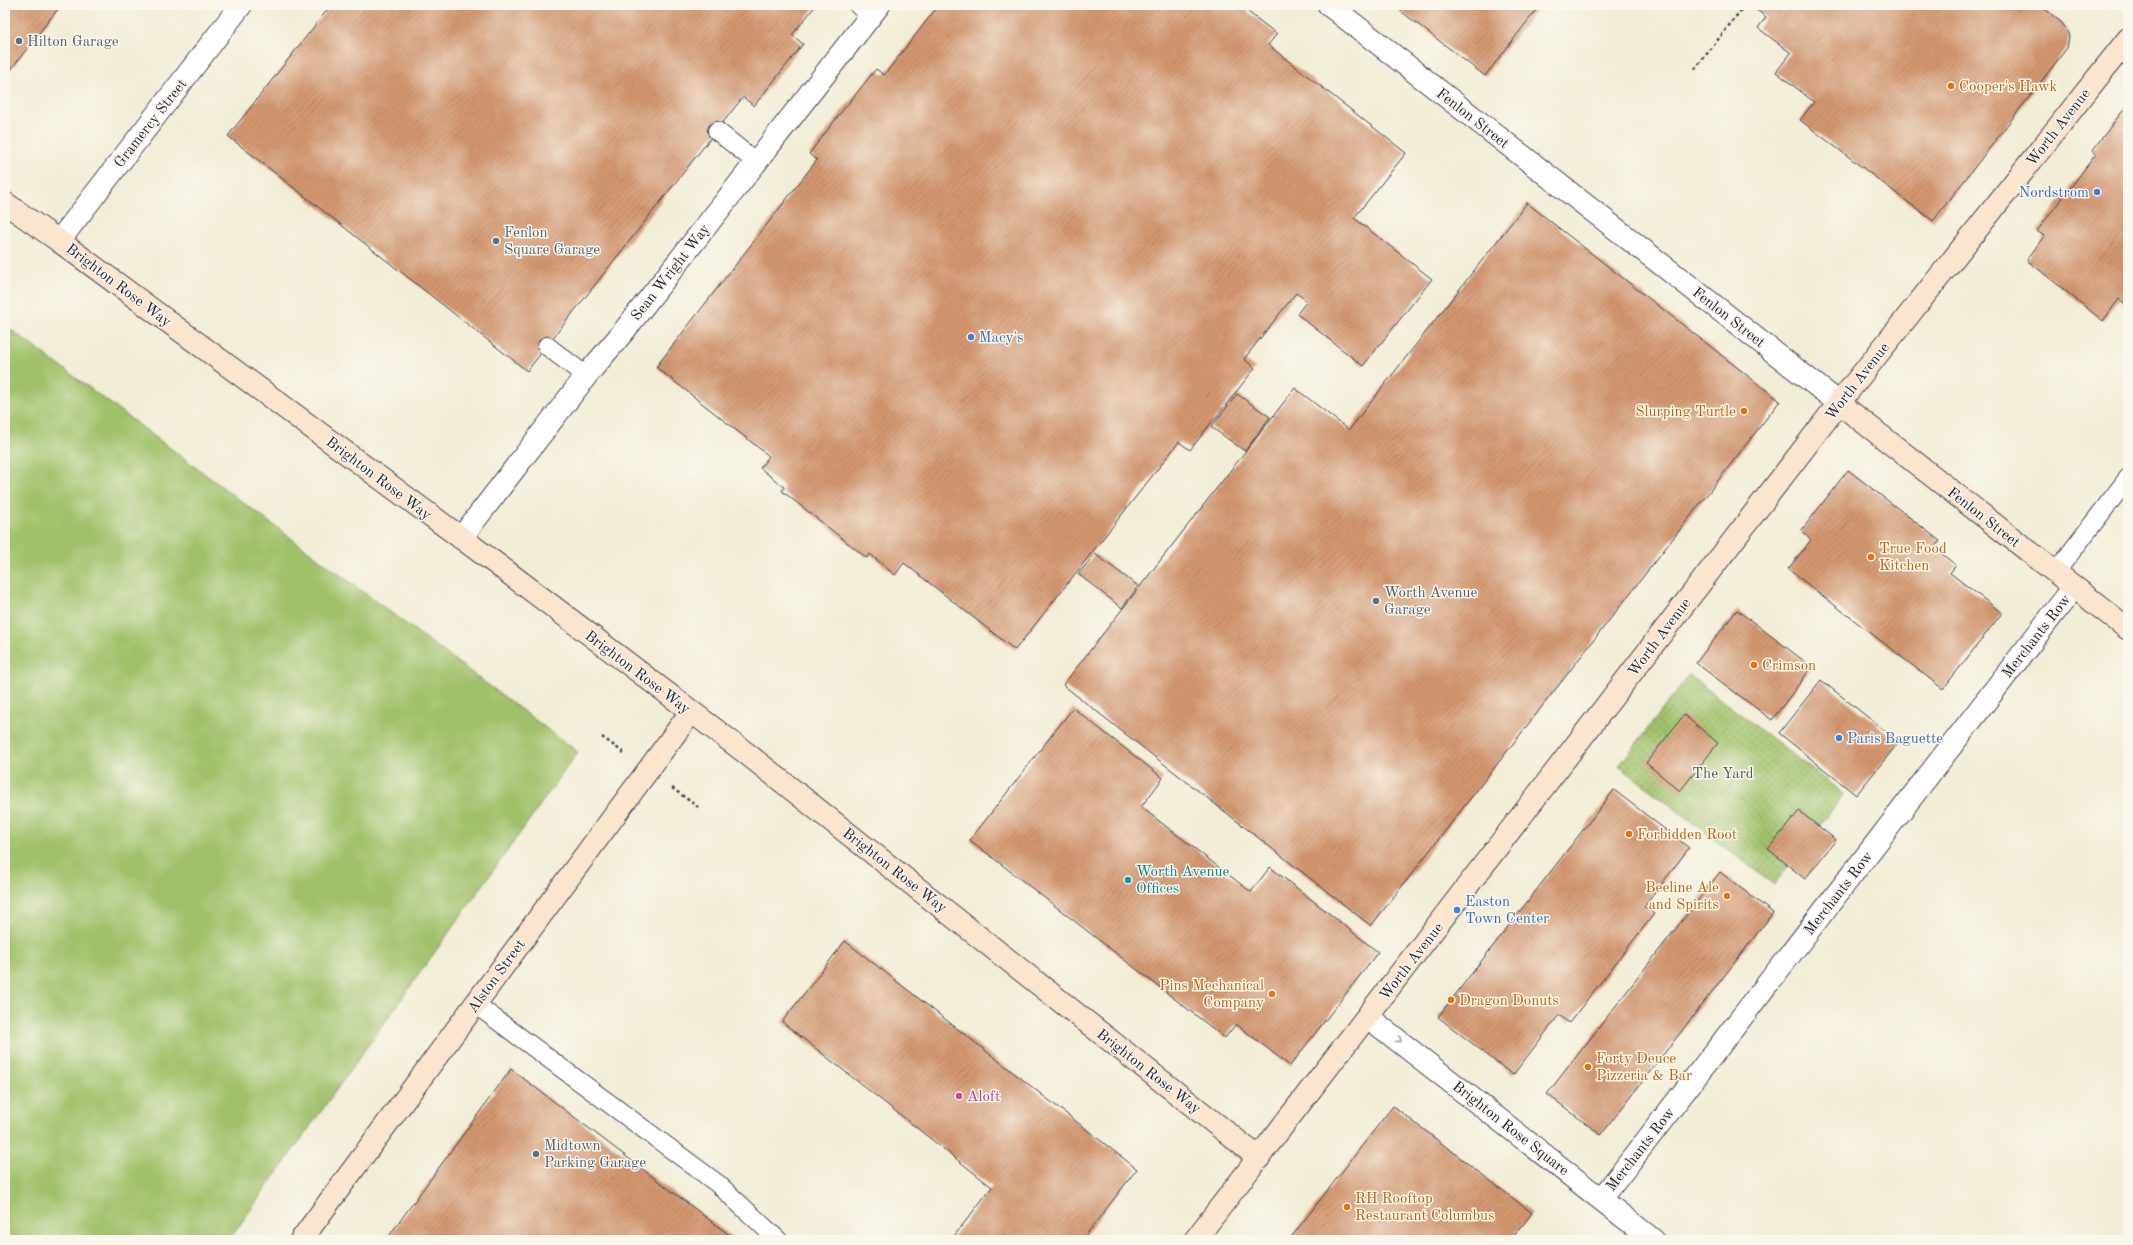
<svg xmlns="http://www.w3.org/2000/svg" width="2133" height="1245" font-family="'Old Standard TT',serif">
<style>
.grass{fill:#a0c16a;stroke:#617252}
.park{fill:url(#park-dots);stroke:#617252}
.building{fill:url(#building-hatch)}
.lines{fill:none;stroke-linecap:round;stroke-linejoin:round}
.lane-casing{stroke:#414052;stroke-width:20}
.street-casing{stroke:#414052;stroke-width:24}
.secondary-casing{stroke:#414052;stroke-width:24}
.path{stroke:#414052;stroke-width:2.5;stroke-dasharray:3 3;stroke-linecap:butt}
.lane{stroke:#fff;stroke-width:18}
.street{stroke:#fff;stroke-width:22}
.secondary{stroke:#fbe5cf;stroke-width:22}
.oneway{stroke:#9c9ca7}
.service-dot{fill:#5c6f8a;stroke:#fbf7ec;stroke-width:1.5}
.food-dot{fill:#e8710a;stroke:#fbf7ec;stroke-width:1.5}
.shop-dot{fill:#3f7fe0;stroke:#fbf7ec;stroke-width:1.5}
.culture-dot{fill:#0f9aa8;stroke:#fbf7ec;stroke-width:1.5}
.hotel-dot{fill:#d1479c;stroke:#fbf7ec;stroke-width:1.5}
.labels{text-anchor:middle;stroke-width:3;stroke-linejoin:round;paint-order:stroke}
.service-label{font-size:15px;fill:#4e5e75;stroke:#fbf7ec;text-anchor:start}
.food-label{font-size:15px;fill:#c56008;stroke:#fbf7ec;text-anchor:start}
.street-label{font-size:15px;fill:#22223b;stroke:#fbf7ec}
.shop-label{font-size:15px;fill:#366cbe;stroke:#fbf7ec;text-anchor:start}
.park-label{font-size:15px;fill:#4e5a4b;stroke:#fbf7ec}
.culture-label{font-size:15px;fill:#0d838f;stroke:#fbf7ec;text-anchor:start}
.hotel-label{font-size:15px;fill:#b23c85;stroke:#fbf7ec;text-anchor:start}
</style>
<defs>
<pattern id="park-dots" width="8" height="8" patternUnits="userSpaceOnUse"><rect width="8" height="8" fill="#a0c16a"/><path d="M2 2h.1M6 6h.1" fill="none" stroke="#829c58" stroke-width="1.8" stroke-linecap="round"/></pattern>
<pattern id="building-hatch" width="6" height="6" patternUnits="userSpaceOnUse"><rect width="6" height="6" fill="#d49770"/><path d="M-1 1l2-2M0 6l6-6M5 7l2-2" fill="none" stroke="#ac7b5d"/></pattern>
</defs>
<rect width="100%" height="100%" fill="#fbf7ec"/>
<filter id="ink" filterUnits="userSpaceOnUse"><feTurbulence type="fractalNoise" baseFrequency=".025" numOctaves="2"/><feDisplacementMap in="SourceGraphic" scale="8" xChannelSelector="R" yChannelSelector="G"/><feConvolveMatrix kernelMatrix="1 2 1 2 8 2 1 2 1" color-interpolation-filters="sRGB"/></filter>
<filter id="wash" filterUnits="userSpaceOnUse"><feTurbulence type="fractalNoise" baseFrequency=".012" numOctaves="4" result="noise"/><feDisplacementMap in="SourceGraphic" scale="16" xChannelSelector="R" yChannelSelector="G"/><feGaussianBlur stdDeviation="0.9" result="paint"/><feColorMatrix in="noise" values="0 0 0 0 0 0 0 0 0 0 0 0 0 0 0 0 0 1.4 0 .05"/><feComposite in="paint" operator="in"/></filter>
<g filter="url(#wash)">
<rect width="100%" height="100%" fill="#f2edd6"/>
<polygon class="grass" points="5,325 578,752 229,1240 5,1240"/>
<polygon class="park" points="1689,675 1844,794 1774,885 1619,766"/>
<g id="blocks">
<g class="building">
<polygon points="5,5 61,5 5,77"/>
<polygon points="331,5 816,5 792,35 803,44 754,106 743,97 527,371 228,136"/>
<polygon points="939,5 1239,5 1277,34 1268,45 1406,153 1354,218 1432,279 1363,366 1297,314 1307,301 1296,293 1244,359 1255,368 1190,450 1179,442 1015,650 904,563 895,575 870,554 867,558 782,491 784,487 760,468 769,456 656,367 817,160 809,154 842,111 876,69 884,75"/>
<polygon points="1393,5 1540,5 1485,76"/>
<polygon points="1750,5 2040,5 2062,23 2067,30 2069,37 2067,48 1933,221 1800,120 1814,102 1776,72 1791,53 1758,28 1766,17"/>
<polygon points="2128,104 2128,306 2119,299 2103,321 2027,260 2044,236 2037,231 2096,154 2092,151"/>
<polygon points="1527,203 1780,401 1371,926 1063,685 1295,388 1349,430"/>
<polygon points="1237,394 1270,417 1245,451 1211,427"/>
<polygon points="1848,470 1940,541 1934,548 1956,565 1950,573 2002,613 1943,689 1788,569 1811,540 1801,531"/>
<polygon points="1095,554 1138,586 1122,608 1078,574"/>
<polygon points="1737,610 1812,667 1772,720 1696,663"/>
<polygon points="1821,680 1899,742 1856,795 1779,733"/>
<polygon points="1073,708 1163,778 1141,807 1251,892 1270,867 1378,952 1290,1066 1236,1024 1225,1038 970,840"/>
<polygon points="1684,715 1718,743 1680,791 1646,763"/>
<polygon points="1614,790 1689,848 1644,907 1654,914 1569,1023 1559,1015 1513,1075 1438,1017"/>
<polygon points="1799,811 1836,840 1805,879 1768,849"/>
<polygon points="1720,872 1773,913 1601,1135 1547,1094"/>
<polygon points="845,941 1137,1169 1082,1240 951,1240 992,1187 782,1022"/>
<polygon points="511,1069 736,1240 386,1240"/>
<polygon points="1393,1106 1532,1213 1511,1240 1289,1240"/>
</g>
</g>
</g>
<g filter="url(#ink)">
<use href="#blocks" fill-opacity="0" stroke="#414052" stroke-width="1"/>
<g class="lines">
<g class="lane-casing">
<g id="lane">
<polyline points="858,5 871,15"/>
<polyline points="717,131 756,162"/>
<polyline points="547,346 586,376"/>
<polyline points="2055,573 2128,478"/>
<polyline points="475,1004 718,1184 778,1240"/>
</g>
</g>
<g class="street-casing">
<g id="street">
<polyline points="1329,5 1839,403"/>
<polyline points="59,241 241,5"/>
<polyline points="461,538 586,376 624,331 879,5"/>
<polyline points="1368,1017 1653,1240"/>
<polyline points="1602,1198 2074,587"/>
</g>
</g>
<g class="secondary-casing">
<g id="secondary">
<polyline points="5,203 59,241 506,571 746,753 1259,1158"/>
<polyline points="1839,403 2128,629"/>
<polyline points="301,1240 691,712"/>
<polyline points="1195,1240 1839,403 2128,39"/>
</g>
</g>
<g class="path">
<polyline points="1695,69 1745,5"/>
<polyline points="602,737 624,753"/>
<polyline points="672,788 698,807"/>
</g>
<use href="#lane" class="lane"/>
<use href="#street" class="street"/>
<use href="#secondary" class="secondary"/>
</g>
<defs><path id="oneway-chevron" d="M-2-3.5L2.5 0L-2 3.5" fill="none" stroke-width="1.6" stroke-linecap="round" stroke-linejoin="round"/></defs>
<use class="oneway" href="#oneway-chevron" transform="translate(1399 1040) rotate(38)"/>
</g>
<g class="service-dot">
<circle cx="19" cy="41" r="4"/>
<circle cx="496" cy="241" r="4"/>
<circle cx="1376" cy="601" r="4"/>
<circle cx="536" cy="1154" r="4"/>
</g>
<g class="food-dot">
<circle cx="1951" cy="86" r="4"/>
<circle cx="1744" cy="411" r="4"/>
<circle cx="1871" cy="557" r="4"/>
<circle cx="1754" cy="665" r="4"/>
<circle cx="1629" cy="834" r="4"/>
<circle cx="1727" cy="896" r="4"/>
<circle cx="1272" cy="994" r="4"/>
<circle cx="1451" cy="1000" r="4"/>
<circle cx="1588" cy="1067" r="4"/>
<circle cx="1347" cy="1207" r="4"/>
</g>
<g class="shop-dot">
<circle cx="2097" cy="192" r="4"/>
<circle cx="971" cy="337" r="4"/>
<circle cx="1839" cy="738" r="4"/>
<circle cx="1457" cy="910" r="4"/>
</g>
<circle class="culture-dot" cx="1128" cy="880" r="4"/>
<circle class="hotel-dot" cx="959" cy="1096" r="4"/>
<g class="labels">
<g class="service-label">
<text x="27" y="46">Hilton Garage</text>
<text x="504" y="237">Fenlon<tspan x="504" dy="17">Square Garage</tspan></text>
<text x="1384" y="597">Worth Avenue<tspan x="1384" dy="17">Garage</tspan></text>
<text x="544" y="1150">Midtown<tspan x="544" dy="17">Parking Garage</tspan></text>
</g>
<g class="food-label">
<text x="1959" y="91">Cooper's Hawk</text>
<text x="1736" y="416" text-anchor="end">Slurping Turtle</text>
<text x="1879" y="553">True Food<tspan x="1879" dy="17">Kitchen</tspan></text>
<text x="1762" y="670">Crimson</text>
<text x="1637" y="839">Forbidden Root</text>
<text x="1719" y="892" text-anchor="end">Beeline Ale<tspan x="1719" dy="17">and Spirits</tspan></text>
<text x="1264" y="990" text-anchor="end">Pins Mechanical<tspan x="1264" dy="17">Company</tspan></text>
<text x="1459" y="1005">Dragon Donuts</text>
<text x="1596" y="1063">Forty Deuce<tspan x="1596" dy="17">Pizzeria &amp; Bar</tspan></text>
<text x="1355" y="1203">RH Rooftop<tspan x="1355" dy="17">Restaurant Columbus</tspan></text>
</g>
<g class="street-label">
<text transform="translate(1473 118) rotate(38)" y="5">Fenlon Street</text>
<text transform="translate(150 123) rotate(-52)" y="5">Gramercy Street</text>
<text transform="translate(2058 127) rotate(-52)" y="5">Worth Avenue</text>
<text transform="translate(670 272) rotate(-52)" y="5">Sean Wright Way</text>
<text transform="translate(119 285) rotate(37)" y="5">Brighton Rose Way</text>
<text transform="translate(1729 317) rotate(38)" y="5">Fenlon Street</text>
<text transform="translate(1857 381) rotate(-52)" y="5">Worth Avenue</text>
<text transform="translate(379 478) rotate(37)" y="5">Brighton Rose Way</text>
<text transform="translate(1984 517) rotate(38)" y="5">Fenlon Street</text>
<text transform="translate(2036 636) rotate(-52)" y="5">Merchants Row</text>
<text transform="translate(1659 637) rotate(-53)" y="5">Worth Avenue</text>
<text transform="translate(638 672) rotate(37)" y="5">Brighton Rose Way</text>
<text transform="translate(895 870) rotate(38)" y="5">Brighton Rose Way</text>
<text transform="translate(1838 893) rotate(-52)" y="5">Merchants Row</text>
<text transform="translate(1411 961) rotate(-52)" y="5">Worth Avenue</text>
<text transform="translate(496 976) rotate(-54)" y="5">Alston Street</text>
<text transform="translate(1149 1071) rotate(38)" y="5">Brighton Rose Way</text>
<text transform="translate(1511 1128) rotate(38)" y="5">Brighton Rose Square</text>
<text transform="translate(1640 1149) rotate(-52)" y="5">Merchants Row</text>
</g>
<g class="shop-label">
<text x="2089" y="197" text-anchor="end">Nordstrom</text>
<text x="979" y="342">Macy's</text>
<text x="1847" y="743">Paris Baguette</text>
<text x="1465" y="906">Easton<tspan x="1465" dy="17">Town Center</tspan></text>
</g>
<g class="park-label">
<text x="1723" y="778">The Yard</text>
</g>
<g class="culture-label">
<text x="1136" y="876">Worth Avenue<tspan x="1136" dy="17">Offices</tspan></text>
</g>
<g class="hotel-label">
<text x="967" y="1101">Aloft</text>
</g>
</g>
<rect width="2133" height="1245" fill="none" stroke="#fbf7ec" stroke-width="20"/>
</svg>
